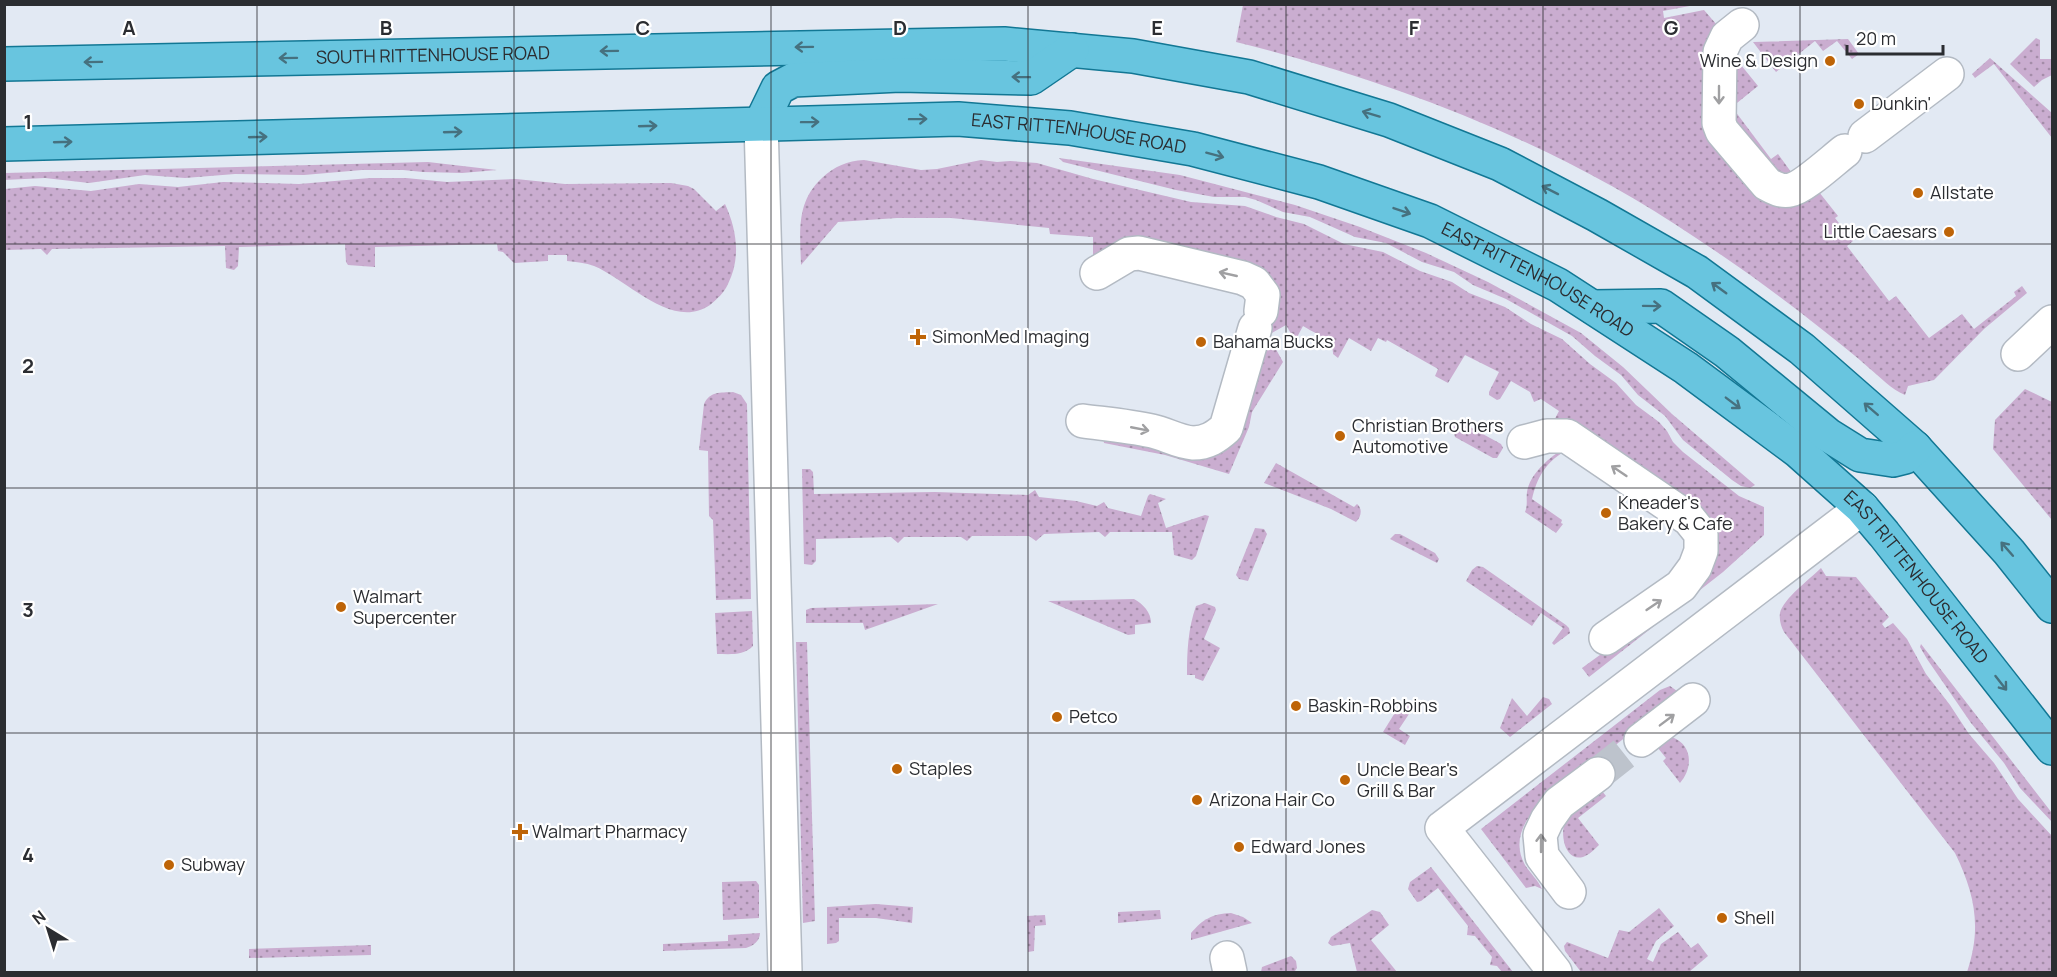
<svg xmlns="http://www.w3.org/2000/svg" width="2057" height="977" font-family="Manrope,sans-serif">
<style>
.grass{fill:url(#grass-dots)}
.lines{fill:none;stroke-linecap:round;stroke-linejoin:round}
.minor-tunnel{stroke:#bdc3cc;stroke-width:33;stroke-dasharray:33 16;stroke-linecap:butt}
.minor-casing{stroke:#b3bac3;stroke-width:36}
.major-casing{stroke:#127794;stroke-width:36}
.minor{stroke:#fff;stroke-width:33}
.major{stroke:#68c5df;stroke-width:33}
.oneway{stroke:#46717f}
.oneway2{stroke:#a0a0a2}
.grid{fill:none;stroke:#2b2d31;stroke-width:1.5;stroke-opacity:0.55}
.poi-dot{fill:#be6407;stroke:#fff;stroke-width:2}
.labels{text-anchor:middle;stroke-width:4.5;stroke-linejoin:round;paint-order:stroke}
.street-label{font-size:18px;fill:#2b2d31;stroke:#fff}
.poi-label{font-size:18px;fill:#2b2d31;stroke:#fff;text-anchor:start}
.grid-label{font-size:20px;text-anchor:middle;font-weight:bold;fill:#2b2d31;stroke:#fff;stroke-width:4.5;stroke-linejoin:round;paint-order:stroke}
</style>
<defs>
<pattern id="grass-dots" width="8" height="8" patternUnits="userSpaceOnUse" patternTransform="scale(1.5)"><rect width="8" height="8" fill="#caadd0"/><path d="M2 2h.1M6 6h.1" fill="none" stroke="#a48da9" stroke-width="1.8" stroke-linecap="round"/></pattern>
</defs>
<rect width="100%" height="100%" fill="#e2e9f3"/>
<g class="grass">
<path d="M1243,5h452l-32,6 1,7 40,-8 13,15 -6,14 44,148 64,5 19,24 -3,2 18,23 -6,5 42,55 7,-5 33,42 33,-24 12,15 42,-33 -2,-4 8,-6 5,7 -43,36 -50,51 -26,6 -3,9c-14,-6 -24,-17 -36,-27 -14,-13 -30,-25 -45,-37 -41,-33 -84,-64 -128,-93 -138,-94 -300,-156 -460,-196z"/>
<polygon points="2036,38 2040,40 2040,59 2052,59 2052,75 2042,80 2034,87 2010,64"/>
<polygon points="1848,39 1859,54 1852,59 1837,41 1823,51 1815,41 1776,72 1753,42"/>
<polygon points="1733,55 1758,86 1732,107 1771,159 1778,154 1794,176 1784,180 1730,125"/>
<polygon points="1990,58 2052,113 2052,138 1994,64 1975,78 1972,74"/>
<polygon points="1059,158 1180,175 1295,205 1360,227 1426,253 1488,282 1581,333 1623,367 1672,414 1755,485 1750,488 1741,486 1732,480 1683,440 1665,416 1638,395 1621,375 1595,356 1572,336 1506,299 1473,285 1454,272 1422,262 1386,243 1355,237 1310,217 1283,212 1256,200 1245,197 1214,197 1176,190 1063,162"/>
<path d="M864,160l57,10 16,-1 44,-9 16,2 13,-1 27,2 56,16 98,23 54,4 31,11 28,7 40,20 39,8 37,19 32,11 17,11 36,14 26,17 31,15 28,25 26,19 20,22 23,17 8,9 6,11 10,10 56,44 25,11v28l-41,37 -134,105 -7,-9 99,-72 31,-43 -163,-123 10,-19 -18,-12 -7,3 -4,-10 -19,-11 -11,18 -3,1 -8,-5v-3l10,-20 -34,-17 -17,28 -13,-7 3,-7 -51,-29 -1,2 -8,-4 -7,13 -22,-13 -11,20 -5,-4c1,-14 -19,-21 -30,-28l-9,17 -2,-2 2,-2 -8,-14 -18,10 15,27 -31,50 -3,15 -20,47 -64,-19 -61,-12 -1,-5 99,14 69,-154 -178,-39v-22l-43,-3 -1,-6 -98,-10h-54l-59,4 -37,43c-1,-34 -5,-63 21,-87 13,-12 25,-17 42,-18z"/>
<polygon points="428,162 497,170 462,173 423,172 403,170 362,170 304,175 235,174 185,178 145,175 89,183 45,178 4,180 5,173"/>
<path d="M370,178h36l41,4 69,-3 49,5 106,-1 17,3 6,3 22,22 9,-7c12,26 16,54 3,80 -4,9 -11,15 -18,21 -38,26 -82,-25 -116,-39 -8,-3 -18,-4 -27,-5v-6h-19v6l-34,2 -11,-11 -5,-1 -1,-7 -122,3v20l-27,-2 -2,-3 -1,-18 -106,3 -1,19 -4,4 -8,-2 -1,-22 -173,3 -5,6 -6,-6 -36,1v-61l30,-3 56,5 48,-7 39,3 45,-5 76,2z"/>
<polygon points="2025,389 2052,402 2052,520 1993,449 1995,420"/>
<path d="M733,392l8,3 6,9 4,195 -35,1 -3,-80 -4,-4 -1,-65 -9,-1 5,-46c6,-13 16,-11 29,-12z"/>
<polygon points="1461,422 1501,444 1503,448 1497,458 1493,458 1455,437 1453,429 1456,424"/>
<path d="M1561,450l3,2c-19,11 -27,26 -32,47l30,21 -1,3 2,1 -7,9 -31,-21c3,-7 1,-13 2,-20 3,-18 20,-32 34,-42z"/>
<path d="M1276,463l78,44 3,-3c6,5 4,13 -1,18l-25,-13 -67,-26z"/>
<polygon points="802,469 810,469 813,472 814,494 935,492 1028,495 1035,490 1039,497 1076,501 1097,506 1104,502 1108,508 1141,516 1148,496 1150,494 1166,499 1158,503 1166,528 1205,515 1209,516 1196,556 1192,560 1174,555 1172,532 1110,532 1105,537 1099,532 1044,534 1036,541 1029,536 972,536 967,541 961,537 904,537 898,543 891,537 816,539 816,561 812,565 804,564"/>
<polygon points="1255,528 1264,529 1267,534 1248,581 1239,579 1236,575"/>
<polygon points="1395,534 1400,534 1435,553 1439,559 1437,563 1390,539"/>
<polygon points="1477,566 1483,567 1566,625 1569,628 1570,633 1554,645 1552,643 1563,628 1541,613 1532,626 1466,581 1472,570"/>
<path d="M1821,568l5,8 30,1 33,40 -7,7 3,4 8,-5 14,16 19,35 24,31 19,29 25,29 24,36 34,37v136h-85c15,-44 8,-78 -12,-119l-171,-221c-3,-6 -5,-12 -4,-19 3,-14 31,-35 41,-45z"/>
<path d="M1134,599c9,5 17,13 17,24l-16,2v9l-7,1 -80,-34z"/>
<path d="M1205,603l10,4 1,3 -12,29 16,9 -17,33 -8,-3v-3h-8c0,-24 1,-46 9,-69z"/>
<polygon points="938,604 865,630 863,623 806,623 806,610 811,608"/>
<path d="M752,611l1,35c-10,10 -23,8 -36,8l-2,-41z"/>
<polygon points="796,642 807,642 815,921 803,923"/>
<polygon points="1921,644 2052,813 2052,822 2020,788 2004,763 1971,723 1927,659 1920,647"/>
<path d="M1670,686l7,5 2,4 -142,112c-15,16 -24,37 -12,58 5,8 13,15 17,24l-7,-3 -9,2 -45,-59 179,-139z"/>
<polygon points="1543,697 1549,699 1552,704 1510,737 1500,728 1512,698 1527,716"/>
<polygon points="1406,701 1413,708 1399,729 1410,736 1405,745 1383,732 1401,703"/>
<path d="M1672,737c21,8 21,31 8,46l-17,-22 3,-3 -13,-16z"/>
<path d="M1598,786l8,10 -28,22 21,27c-4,4 -10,10 -16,12 -20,5 -24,-28 -16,-40 7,-12 21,-21 31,-31z"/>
<polygon points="1431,867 1513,972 1502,972 1497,966 1490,965 1492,957 1475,936 1467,935 1468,926 1438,888 1421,901 1417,902 1408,889 1410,882"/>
<polygon points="756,881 759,885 759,918 723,920 722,882"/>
<polygon points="876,904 913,907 912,923 876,918 839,918 839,941 836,943 827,944 827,907"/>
<polygon points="1659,908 1674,926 1656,941 1647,959 1653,962 1661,944 1678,932 1691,948 1698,943 1708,956 1689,972 1581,972 1565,951 1564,946 1567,942 1608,958 1619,930 1629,932"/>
<polygon points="1160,910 1161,919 1118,923 1118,912"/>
<polygon points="1372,910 1380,912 1389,925 1371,940 1397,972 1357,972 1350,943 1332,946 1328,943 1331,937"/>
<path d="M1231,913l12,4 9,6 -61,17v-7c12,-14 21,-19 40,-20z"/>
<polygon points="1045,915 1046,925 1035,926 1034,951 1028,952 1027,916"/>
<path d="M760,933c0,8 -7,13 -14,15l-83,3v-7l65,-3v-6z"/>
<polygon points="371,945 371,955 249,958 249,949"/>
<polygon points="1291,956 1296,961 1297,968 1295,971 1261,972 1262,967"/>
</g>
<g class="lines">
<polyline class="minor-tunnel" points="1598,774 1641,740"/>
<g class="minor-casing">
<g id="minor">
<path d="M1742,25l-15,12 -7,15 -1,71 3,8 45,53c7,4 15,8 23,6 13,-2 43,-30 55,-39"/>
<polyline points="761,123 785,971"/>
<polyline points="1865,136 1947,74"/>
<polyline points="1097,273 1129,254 1139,253 1243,278 1254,283 1263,295 1261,311"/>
<polyline points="2018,354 2052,322"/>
<path d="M1083,421c23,3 46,5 69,10 14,3 26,11 41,12 14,0 23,-6 33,-15l29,-100"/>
<polyline points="1524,442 1547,436 1567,436 1689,519 1701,534 1701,551 1695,567 1681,586 1606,638"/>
<polyline points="1641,740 1693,700"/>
<polyline points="1569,892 1542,856 1540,835 1547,820 1559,803 1598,774"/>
<polyline points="1227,958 1230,972"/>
<polyline points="1555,972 1442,828 1862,508"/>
</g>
</g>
<g class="major-casing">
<g id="major">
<path id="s1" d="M4,64l1000,-20 129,12 116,21 140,43 111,44 97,51 100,57 105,77 113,99 94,104 43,54"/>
<polyline points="761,123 778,88 793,80 900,75 1031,78 1072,50"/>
<path id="s2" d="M4,144l954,-25 112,9 123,21 126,33 111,39 128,64 128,83 112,83 64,57 22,26 168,214"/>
<polyline points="1593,307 1661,306 1727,352 1828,435 1860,455 1893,460 1905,457 1915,448"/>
</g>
</g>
<use href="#minor" class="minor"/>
<use href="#major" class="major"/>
</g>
<defs><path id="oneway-shaft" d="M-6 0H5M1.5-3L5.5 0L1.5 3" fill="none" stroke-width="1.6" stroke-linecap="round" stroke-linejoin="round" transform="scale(1.5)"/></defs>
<g class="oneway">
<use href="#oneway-shaft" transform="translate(804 47) rotate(179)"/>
<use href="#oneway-shaft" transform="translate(609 51) rotate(179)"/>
<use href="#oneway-shaft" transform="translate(288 58) rotate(179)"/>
<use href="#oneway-shaft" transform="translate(93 62) rotate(179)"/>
<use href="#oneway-shaft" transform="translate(1021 77) rotate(-179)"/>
<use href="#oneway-shaft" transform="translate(1371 114) rotate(-163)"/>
<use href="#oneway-shaft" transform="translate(918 119) rotate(-1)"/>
<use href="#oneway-shaft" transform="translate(810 122) rotate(-1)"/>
<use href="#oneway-shaft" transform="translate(648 126) rotate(-2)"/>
<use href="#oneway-shaft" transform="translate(453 132) rotate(-2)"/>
<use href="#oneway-shaft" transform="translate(258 137) rotate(-2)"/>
<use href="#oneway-shaft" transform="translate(63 142) rotate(-2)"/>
<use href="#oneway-shaft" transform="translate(1215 155) rotate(15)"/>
<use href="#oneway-shaft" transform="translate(1550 190) rotate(-153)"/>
<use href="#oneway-shaft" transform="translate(1402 211) rotate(19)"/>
<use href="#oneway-shaft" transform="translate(1719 288) rotate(-144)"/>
<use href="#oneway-shaft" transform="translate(1652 306) rotate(1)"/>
<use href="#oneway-shaft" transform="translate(1733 403) rotate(37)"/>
<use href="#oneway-shaft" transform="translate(1871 409) rotate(-139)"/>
<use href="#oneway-shaft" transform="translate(2007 549) rotate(-131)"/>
<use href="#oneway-shaft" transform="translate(2001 683) rotate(52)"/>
</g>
<g class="oneway2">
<use href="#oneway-shaft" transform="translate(1719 95) rotate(90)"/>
<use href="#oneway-shaft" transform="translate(1228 274) rotate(-167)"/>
<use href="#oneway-shaft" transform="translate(1140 429) rotate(11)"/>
<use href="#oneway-shaft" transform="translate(1619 471) rotate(-146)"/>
<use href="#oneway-shaft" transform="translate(1654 605) rotate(-34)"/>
<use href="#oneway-shaft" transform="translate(1667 720) rotate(-37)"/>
<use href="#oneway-shaft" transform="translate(1541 843) rotate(-90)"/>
</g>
<path class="grid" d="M257,4v968M514,4v968M771,4v968M1028,4v968M1286,4v968M1543,4v968M1800,4v968M4,244h2048M4,488h2048M4,733h2048"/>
<g class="poi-dot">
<circle cx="1830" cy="61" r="6"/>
<circle cx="1859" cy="104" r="6"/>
<circle cx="1918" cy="193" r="6"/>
<circle cx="1949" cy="232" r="6"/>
<path d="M915 328h6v6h6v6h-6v6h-6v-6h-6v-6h6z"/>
<circle cx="1201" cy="342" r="6"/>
<circle cx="1340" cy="436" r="6"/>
<circle cx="1606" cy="513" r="6"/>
<circle cx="341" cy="607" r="6"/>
<circle cx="1296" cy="706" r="6"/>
<circle cx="1057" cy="717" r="6"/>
<circle cx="897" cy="769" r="6"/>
<circle cx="1345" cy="780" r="6"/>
<circle cx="1197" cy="800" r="6"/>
<path d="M517 823h6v6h6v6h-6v6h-6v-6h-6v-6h6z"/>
<circle cx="1239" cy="847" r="6"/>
<circle cx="169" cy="865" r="6"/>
<circle cx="1722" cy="918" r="6"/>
</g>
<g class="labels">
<g class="street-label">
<text dy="6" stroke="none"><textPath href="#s1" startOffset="429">SOUTH RITTENHOUSE ROAD</textPath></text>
<text dy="6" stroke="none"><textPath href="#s2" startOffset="1076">EAST RITTENHOUSE ROAD</textPath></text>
<text dy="6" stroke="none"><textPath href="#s2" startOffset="1562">EAST RITTENHOUSE ROAD</textPath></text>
<text dy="6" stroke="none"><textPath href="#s2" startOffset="2048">EAST RITTENHOUSE ROAD</textPath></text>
</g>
<g class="poi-label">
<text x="1818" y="67" text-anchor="end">Wine &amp; Design</text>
<text x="1871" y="110">Dunkin'</text>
<text x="1930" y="199">Allstate</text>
<text x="1937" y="238" text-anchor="end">Little Caesars</text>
<text x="932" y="343">SimonMed Imaging</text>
<text x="1213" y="348">Bahama Bucks</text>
<text x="1352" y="432">Christian Brothers<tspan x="1352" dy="21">Automotive</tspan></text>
<text x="1618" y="509">Kneader's<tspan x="1618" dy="21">Bakery &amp; Cafe</tspan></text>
<text x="353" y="603">Walmart<tspan x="353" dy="21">Supercenter</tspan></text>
<text x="1308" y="712">Baskin-Robbins</text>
<text x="1069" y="723">Petco</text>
<text x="909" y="775">Staples</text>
<text x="1357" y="776">Uncle Bear's<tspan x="1357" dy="21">Grill &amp; Bar</tspan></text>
<text x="1209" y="806">Arizona Hair Co</text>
<text x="532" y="838">Walmart Pharmacy</text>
<text x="1251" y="853">Edward Jones</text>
<text x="181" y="871">Subway</text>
<text x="1734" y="924">Shell</text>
</g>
</g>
<g class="grid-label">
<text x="129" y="35">A</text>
<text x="386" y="35">B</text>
<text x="643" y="35">C</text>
<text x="900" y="35">D</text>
<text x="1157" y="35">E</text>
<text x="1414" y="35">F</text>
<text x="1671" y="35">G</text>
<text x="28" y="129">1</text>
<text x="28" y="373">2</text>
<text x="28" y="617">3</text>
<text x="28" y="862">4</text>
</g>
<rect width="2057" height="977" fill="none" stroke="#2b2d31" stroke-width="12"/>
<g transform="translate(48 929) rotate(322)" stroke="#ffffff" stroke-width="4.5" paint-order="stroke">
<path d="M0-4.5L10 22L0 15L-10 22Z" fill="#2b2d31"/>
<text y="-9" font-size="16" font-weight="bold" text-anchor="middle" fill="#2b2d31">N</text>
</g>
<path d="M1847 45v9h96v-9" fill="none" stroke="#2b2d31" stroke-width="3"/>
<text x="1856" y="45" font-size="18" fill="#2b2d31" stroke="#ffffff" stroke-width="4.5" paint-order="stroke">20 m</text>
</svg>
